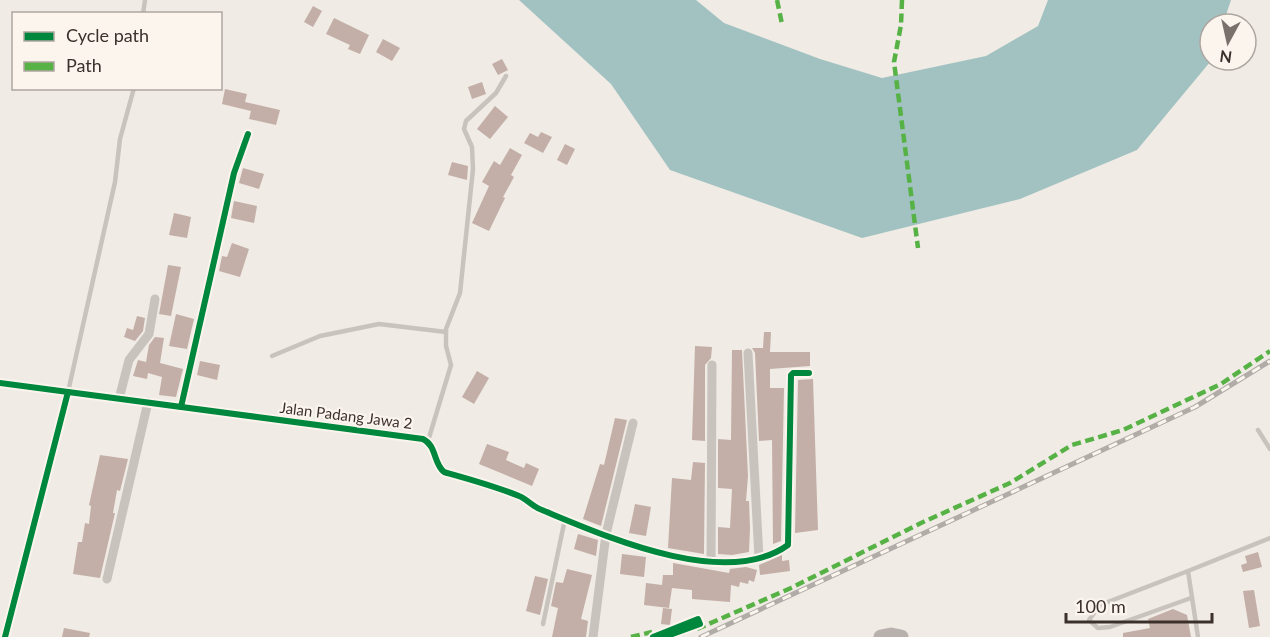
<svg xmlns="http://www.w3.org/2000/svg" width="1270" height="637" font-family="Lato,sans-serif">
<style>
.water{fill:#a1c2c1}
.building{fill:#c3afa7}
.lines{fill:none;stroke-linecap:round;stroke-linejoin:round}
.lane{stroke:#c9c3be;stroke-width:4.5}
.street{stroke:#c9c3be;stroke-width:9}
.primary{stroke:#b8b1ad;stroke-width:15}
.rail-casing{stroke:#b1aca8;stroke-width:5}
.rail{stroke:#fbf5ee;stroke-width:3;stroke-dasharray:9;stroke-linecap:butt}
.quiet{stroke:#57b246;stroke-width:4.5;stroke-dasharray:9 4.5;stroke-linecap:butt}
.cycleway-casing{stroke:#fbf5ee;stroke-width:10}
.cycleway{stroke:#00873e;stroke-width:6}
.labels{text-anchor:middle;stroke-width:4.5;stroke-linejoin:round;paint-order:stroke}
.street-label{font-size:15px;fill:#3b302b;stroke:#fbf5ee}
</style>
<rect width="100%" height="100%" fill="#f0ebe5"/>
<polygon class="water" points="519,0 696,0 724,23 820,59 882,78 986,56 1038,26 1048,0 1231,0 1223,24 1210,24 1210,62 1137,150 1020,199 862,238 670,170 611,84"/>
<g class="building">
<polygon points="313,6 322,11 313,27 304,22"/>
<polygon points="334,18 369,35 360,54 348,49 350,45 326,34"/>
<polygon points="383,39 400,48 392,61 376,52"/>
<polygon points="502,59 508,70 498,75 492,64"/>
<polygon points="482,82 486,94 472,99 468,87"/>
<polygon points="225,89 247,94 245,102 280,110 276,125 249,119 251,111 222,104"/>
<polygon points="495,106 508,117 490,139 477,129"/>
<polygon points="541,132 552,137 543,153 524,143 530,133 538,137"/>
<polygon points="565,144 575,149 567,165 557,160"/>
<polygon points="510,148 522,155 511,175 514,177 503,197 505,198 489,231 472,223 489,186 482,182 494,161 500,165"/>
<polygon points="452,162 468,166 467,180 448,175"/>
<polygon points="243,168 264,174 259,189 239,183"/>
<polygon points="234,201 257,206 254,223 231,218"/>
<polygon points="174,213 191,217 187,238 169,235"/>
<polygon points="232,243 249,249 240,277 219,271 222,256 227,257"/>
<polygon points="168,265 181,267 171,316 159,314"/>
<polygon points="176,314 194,319 187,349 169,346"/>
<polygon points="137,316 145,318 143,331 135,341 124,337 127,328 133,330"/>
<polygon points="764,332 771,332 770,352 810,352 810,366 770,369 770,388 784,388 781,541 773,544 772,440 759,441 755,353 752,348 763,348"/>
<polygon points="155,337 164,338 160,363 183,369 176,397 159,395 162,377 148,373 147,379 133,376 138,360 146,362 149,345"/>
<polygon points="695,346 712,347 711,358 705,365 705,441 692,440"/>
<polygon points="732,350 742,350 748,476 746,501 749,501 750,528 749,552 732,555 718,554 718,527 730,528 732,489 718,488 718,439 731,440"/>
<polygon points="200,361 220,365 217,380 197,375"/>
<polygon points="477,371 489,378 474,404 462,397"/>
<polygon points="813,379 818,530 795,533 798,380"/>
<polygon points="615,418 627,420 601,526 583,519 600,464 604,465"/>
<polygon points="487,444 509,452 506,460 524,468 526,463 539,469 532,486 479,464"/>
<polygon points="100,455 128,459 120,491 117,490 113,513 115,513 100,578 73,574 78,542 82,542 85,523 89,524 91,506 89,505"/>
<polygon points="693,462 705,463 704,554 668,548 672,478 691,480"/>
<polygon points="635,504 651,507 646,536 629,533"/>
<polygon points="578,534 598,540 596,556 574,549"/>
<polygon points="1258,552 1262,567 1243,572 1241,565 1247,563 1245,556"/>
<polygon points="622,554 646,557 644,577 620,574"/>
<polygon points="782,555 782,561 789,560 790,571 760,575 759,565"/>
<polygon points="673,563 729,573 730,569 746,567 757,570 754,582 749,580 748,584 740,582 739,587 731,585 730,602 692,599 692,590 672,588 669,608 644,605 646,583 662,585 663,575 673,575"/>
<polygon points="567,569 592,575 581,619 588,621 586,637 552,637 558,608 551,606 556,582 563,583"/>
<polygon points="535,576 548,579 540,615 526,611"/>
<polygon points="1254,590 1260,626 1249,628 1243,591"/>
<polygon points="663,608 672,609 670,625 661,624"/>
<polygon points="1173,609 1187,615 1191,637 1123,637 1123,633 1150,628 1148,619"/>
<polygon points="64,628 90,633 89,637 62,637"/>
</g>
<g class="lines">
<g class="lane">
<polyline points="143,14 145,0"/>
<polyline points="272,356 320,336 379,324 446,332"/>
<polyline points="68,392 115,182 120,139 134,88"/>
<polyline points="1258,430 1270,449"/>
<polyline points="428,441 451,365 446,346 446,329 460,293 473,169 472,147 464,129 466,121 496,93 506,76"/>
<polyline points="1188,571 1100,605 1089,620 1098,628 1110,627 1191,598"/>
<polyline points="543,624 565,519"/>
<polyline points="1198,637 1188,571 1270,538"/>
</g>
<g class="street">
<polyline points="748,353 759,558"/>
<path d="M0,383l423,56c14,7 10,24 21,33 25,7 51,14 75,24 8,3 14,11 23,14 63,26 183,80 246,35l3,-170 2,-2h16"/>
<polyline points="119,399 129,360 149,334 155,299"/>
<polyline points="181,407 234,173 248,134"/>
<polyline points="711,562 712,365"/>
<polyline points="107,579 148,402"/>
<polyline points="5,637 68,392"/>
<polyline points="593,637 606,534 633,423"/>
</g>
<polyline class="primary" points="881,637 891,635 901,637"/>
<g class="rail-casing">
<polyline id="rail" points="701,637 1195,407 1270,361"/>
</g>
<use href="#rail" class="rail"/>
<g class="quiet">
<polyline points="777,0 782,24"/>
<polyline points="902,0 901,25 894,62 918,248"/>
<polyline points="697,629 791,588 921,523 1010,483 1072,445 1123,430 1221,384 1270,351"/>
<polyline points="631,637 652,632"/>
</g>
<g class="cycleway-casing">
<g id="cycleway">
<path d="M0,383l423,56c14,7 10,24 21,33 25,7 51,14 75,24 8,3 14,11 23,14 63,26 183,80 246,35l3,-170 2,-2h16"/>
<polyline points="181,407 234,173 248,134"/>
<polyline points="5,637 68,392"/>
<polyline points="653,637 698,619 700,624 664,637"/>
</g>
</g>
<use href="#cycleway" class="cycleway"/>
</g>
<g class="labels">
<g class="street-label">
<text transform="translate(346 416) rotate(7)" y="5">Jalan Padang Jawa 2</text>
</g>
</g>
<rect x="12" y="12" width="210" height="78" fill="#fbf5ee" stroke="#aea6a0" stroke-width="1.5"/>
<rect x="24" y="32" width="30" height="9" fill="#00873e" stroke="#aea6a0" stroke-width="1.5"/>
<text x="66" y="42" font-size="18" fill="#3b302b">Cycle path</text>
<rect x="24" y="62" width="30" height="9" fill="#57b246" stroke="#aea6a0" stroke-width="1.5"/>
<text x="66" y="72" font-size="18" fill="#3b302b">Path</text>
<g transform="translate(1228 42) rotate(188)"><circle r="28" fill="#fbf5ee" stroke="#aea6a0" stroke-width="1.5"/>
<path d="M0-4.5L10 22L0 15L-10 22Z" fill="#7a716c"/>
<text y="-9" font-size="16" font-weight="bold" text-anchor="middle" fill="#3b302b">N</text>
</g>
<path d="M1066 613v9h146v-9" fill="none" stroke="#3b302b" stroke-width="3"/>
<text x="1075" y="613" font-size="18" fill="#3b302b" stroke="#fbf5ee" stroke-width="4.5" paint-order="stroke">100 m</text>
</svg>
